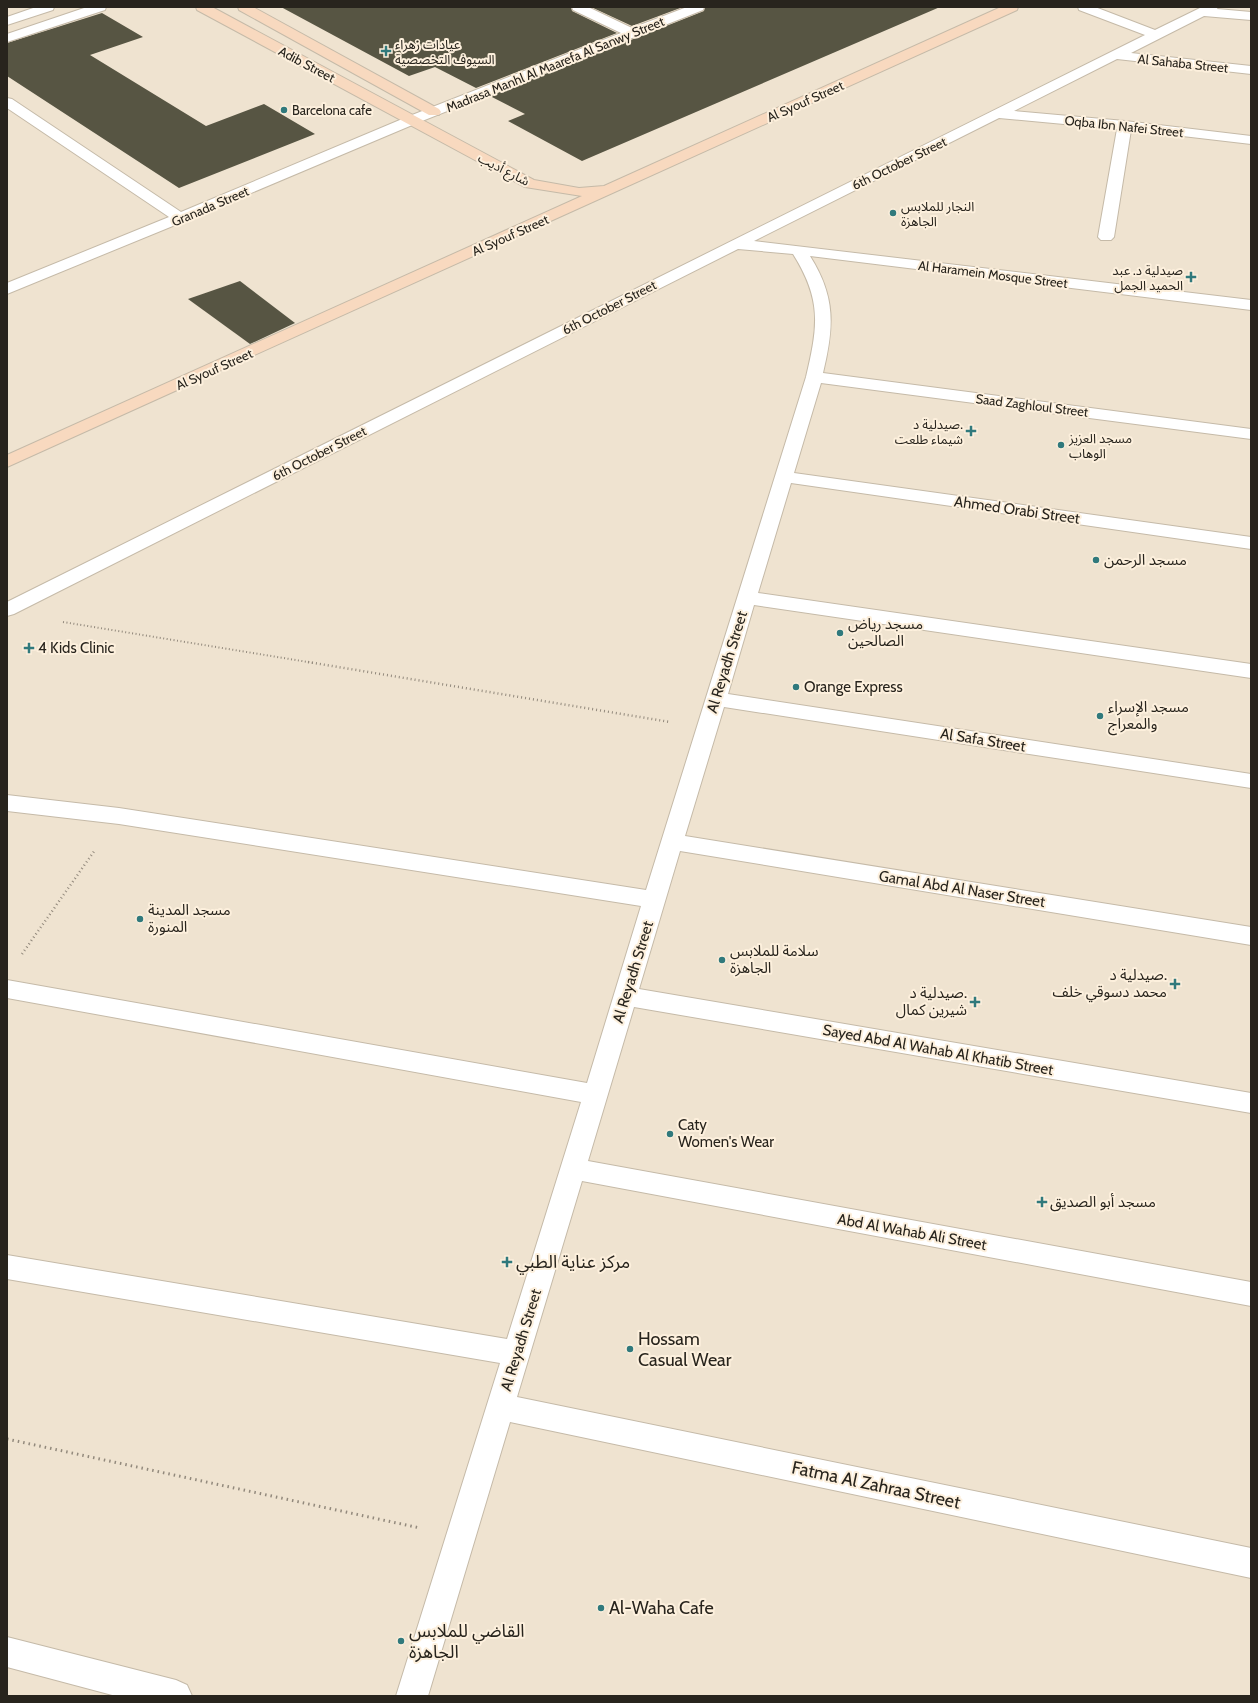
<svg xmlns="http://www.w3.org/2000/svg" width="1258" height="1703" font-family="Cabin,'Noto Sans Arabic',sans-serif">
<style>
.building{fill:#575543}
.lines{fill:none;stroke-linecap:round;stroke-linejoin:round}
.street-casing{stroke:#c5baa8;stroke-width:2}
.secondary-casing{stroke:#c5baa8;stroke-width:2}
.path-far2{stroke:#92897c;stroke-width:2;stroke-dasharray:1 2.5;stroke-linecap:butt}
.path-far1{stroke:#92897c;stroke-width:2.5;stroke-dasharray:1 3;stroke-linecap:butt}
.path{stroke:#92897c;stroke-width:3;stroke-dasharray:1.5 4;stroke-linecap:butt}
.street{fill:#fff;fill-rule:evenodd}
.secondary{fill:#f8d9bf;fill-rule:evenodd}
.poi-dot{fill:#30797c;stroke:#fdf0dd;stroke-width:1.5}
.labels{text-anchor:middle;stroke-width:4;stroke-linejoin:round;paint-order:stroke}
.far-poi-label{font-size:13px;fill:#28241d;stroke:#fdf0dd;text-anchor:start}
.far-street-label{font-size:13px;fill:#28241d;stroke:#fdf0dd}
.street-label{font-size:15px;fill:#28241d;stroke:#fdf0dd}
.poi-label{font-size:15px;fill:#28241d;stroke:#fdf0dd;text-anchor:start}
.near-poi-label{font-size:18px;fill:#28241d;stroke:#fdf0dd;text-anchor:start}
.near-street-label{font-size:18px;fill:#28241d;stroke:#fdf0dd}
</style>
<rect width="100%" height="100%" fill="#efe3d0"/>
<g class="building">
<polygon points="281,7 571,7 572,11 617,33 476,88 435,67 409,76"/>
<polygon points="591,7 683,7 632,26"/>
<polygon points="705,7 940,7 582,161 508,121 525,114 490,96 704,11"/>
<polygon points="102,13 143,37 90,55 206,126 264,104 315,134 179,188 7,76 7,43"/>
<polygon points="240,281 295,323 250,344 188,299"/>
</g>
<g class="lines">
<g class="street-casing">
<g id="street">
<polygon points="36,7 54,7 53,10 7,25 7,17"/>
<polygon points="87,7 106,7 105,10 7,42 7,34"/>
<polygon points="572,7 588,7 632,28 687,7 704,7 703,10 417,123 185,221 7,294 7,283 169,217 7,108 7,98 12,99 181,212 407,117 621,33 573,10"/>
<path d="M1078,7h17l60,23 47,-23h16l-1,2 34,3v8l-47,-4 -73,37 120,13v8l-134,-15 -103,52 111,10 126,15v8l-120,-14 -17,107 -3,3h-10l-3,-3 19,-108 -118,-11 -245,123 497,59v10l-441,-54c26,41 24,71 13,117l428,56v10l-430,-56 -27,90 457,64v12l-460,-66 -33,110 493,71v14l-497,-73 -26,89 523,80v14l-527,-81 -39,129 566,91v18l-571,-94 -41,138 612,104v20l-617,-106 -46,154 663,121v24l-669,-125 -65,216 734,151v30l-741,-156 -82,274h-32l104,-333 -493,-84v-24l500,84 74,-237 -574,-104v-18l580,103 54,-177 -522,-82 -112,-13v-16l112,13 527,82 160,-513c12,-51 16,-77 -13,-123l-55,-5 -724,365 -7,2v-14l1138,-567 -66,-25z"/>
<polygon points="7,1637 176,1680 187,1685 192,1696 116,1696 7,1667"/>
</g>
</g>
<g class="secondary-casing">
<g id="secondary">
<polygon points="196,7 212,7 534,180 579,188 604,186 1001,7 1018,7 1017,10 7,467 7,455 582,196 525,187 197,10"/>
<polygon points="238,7 253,7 439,109 441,112 439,115 429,115 239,10"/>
</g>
</g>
<polyline class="path-far2" points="63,622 314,663"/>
<g class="path-far1">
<polyline points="308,662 670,722"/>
<polyline points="22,954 95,850"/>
</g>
<polyline class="path" points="7,1439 420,1528"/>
<use href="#street" class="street"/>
<use href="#secondary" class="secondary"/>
</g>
<g class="poi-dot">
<path d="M384 45h4v4h4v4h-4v4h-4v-4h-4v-4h4z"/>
<circle cx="284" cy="110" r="4"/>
<circle cx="893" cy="213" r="4"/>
<path d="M1189 271h4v4h4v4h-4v4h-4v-4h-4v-4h4z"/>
<path d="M969 425h4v4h4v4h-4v4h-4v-4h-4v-4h4z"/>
<circle cx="1061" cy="445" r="4"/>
<circle cx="1096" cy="560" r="4"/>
<circle cx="840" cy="633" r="4"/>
<path d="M27 642h4v4h4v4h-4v4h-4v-4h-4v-4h4z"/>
<circle cx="796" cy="687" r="4"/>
<circle cx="1100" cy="716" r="4"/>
<circle cx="140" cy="919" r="4"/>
<circle cx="722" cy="960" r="4"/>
<path d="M1173 978h4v4h4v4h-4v4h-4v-4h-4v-4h4z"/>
<path d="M973 996h4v4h4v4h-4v4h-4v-4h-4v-4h4z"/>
<circle cx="670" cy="1134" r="4"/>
<path d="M1040 1196h4v4h4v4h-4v4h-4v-4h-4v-4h4z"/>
<path d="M505 1256h4v4h4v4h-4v4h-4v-4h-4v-4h4z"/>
<circle cx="630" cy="1349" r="4"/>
<circle cx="601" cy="1608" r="4"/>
<circle cx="401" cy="1641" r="4"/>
</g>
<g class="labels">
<g class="far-poi-label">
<text x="395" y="49">عيادات زهراء<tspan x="395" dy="15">السيوف التخصصية</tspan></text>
<text x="292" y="115">Barcelona cafe</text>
<text x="901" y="211">النجار للملابس<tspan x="901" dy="15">الجاهزة</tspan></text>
<text x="1183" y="275" text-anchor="end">صيدلية د. عبد<tspan x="1183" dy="15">الحميد الجمل</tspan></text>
<text x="963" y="429" text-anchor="end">صيدلية د.<tspan x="963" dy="15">شيماء طلعت</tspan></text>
<text x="1069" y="443">مسجد العزيز<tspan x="1069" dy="15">الوهاب</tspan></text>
</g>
<g class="far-street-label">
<text transform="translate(1183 63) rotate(6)" y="5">Al Sahaba Street</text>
<text transform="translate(307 64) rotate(28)" y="5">Adib Street</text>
<text transform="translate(555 64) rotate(-22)" y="5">Madrasa Manhl Al Maarefa Al Sanwy Street</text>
<text transform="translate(805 101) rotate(-24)" y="5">Al Syouf Street</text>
<text transform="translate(1124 126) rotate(6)" y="5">Oqba Ibn Nafei Street</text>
<text transform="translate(899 163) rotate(-26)" y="5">6th October Street</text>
<text transform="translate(504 169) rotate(27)" y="5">شارع أديب</text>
<text transform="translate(210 206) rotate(-23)" y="5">Granada Street</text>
<text transform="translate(510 235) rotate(-24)" y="5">Al Syouf Street</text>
<text transform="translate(993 274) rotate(7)" y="5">Al Haramein Mosque Street</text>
<text transform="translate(609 307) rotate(-27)" y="5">6th October Street</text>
<text transform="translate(214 369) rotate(-24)" y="5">Al Syouf Street</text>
<text transform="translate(1032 405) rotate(7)" y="5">Saad Zaghloul Street</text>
<text transform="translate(319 453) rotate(-27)" y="5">6th October Street</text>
</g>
<g class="street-label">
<text transform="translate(1017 510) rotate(8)" y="5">Ahmed Orabi Street</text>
<text transform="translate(727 662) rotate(-73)" y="5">Al Reyadh Street</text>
<text transform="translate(983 740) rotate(9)" y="5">Al Safa Street</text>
<text transform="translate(962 889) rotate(9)" y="5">Gamal Abd Al Naser Street</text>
<text transform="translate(633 972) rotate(-73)" y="5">Al Reyadh Street</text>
<text transform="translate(938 1050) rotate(10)" y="5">Sayed Abd Al Wahab Al Khatib Street</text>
<text transform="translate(912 1232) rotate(10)" y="5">Abd Al Wahab Ali Street</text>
<text transform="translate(521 1340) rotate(-73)" y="5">Al Reyadh Street</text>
</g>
<g class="poi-label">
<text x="1104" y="565">مسجد الرحمن</text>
<text x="848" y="629">مسجد رياض<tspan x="848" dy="17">الصالحين</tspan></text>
<text x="38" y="653">4 Kids Clinic</text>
<text x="804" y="692">Orange Express</text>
<text x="1108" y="712">مسجد الإسراء<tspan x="1108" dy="17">والمعراج</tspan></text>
<text x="148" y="915">مسجد المدينة<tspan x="148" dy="17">المنورة</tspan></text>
<text x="730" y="956">سلامة للملابس<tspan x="730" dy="17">الجاهزة</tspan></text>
<text x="1167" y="980" text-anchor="end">صيدلية د.<tspan x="1167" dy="17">محمد دسوقي خلف</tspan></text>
<text x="967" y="998" text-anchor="end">صيدلية د.<tspan x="967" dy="17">شيرين كمال</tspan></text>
<text x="678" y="1130">Caty<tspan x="678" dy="17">Women's Wear</tspan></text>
<text x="1050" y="1207">مسجد أبو الصديق</text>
</g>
<g class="near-poi-label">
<text x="516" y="1268">مركز عناية الطبي</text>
<text x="638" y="1345">Hossam<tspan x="638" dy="21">Casual Wear</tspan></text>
<text x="609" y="1614">Al-Waha Cafe</text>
<text x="409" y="1637">القاضي للملابس<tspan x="409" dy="21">الجاهزة</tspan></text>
</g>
<g class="near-street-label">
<text transform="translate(876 1485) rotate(12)" y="6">Fatma Al Zahraa Street</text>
</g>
</g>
<rect width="1258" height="1703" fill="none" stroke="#28241d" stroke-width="16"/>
</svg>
